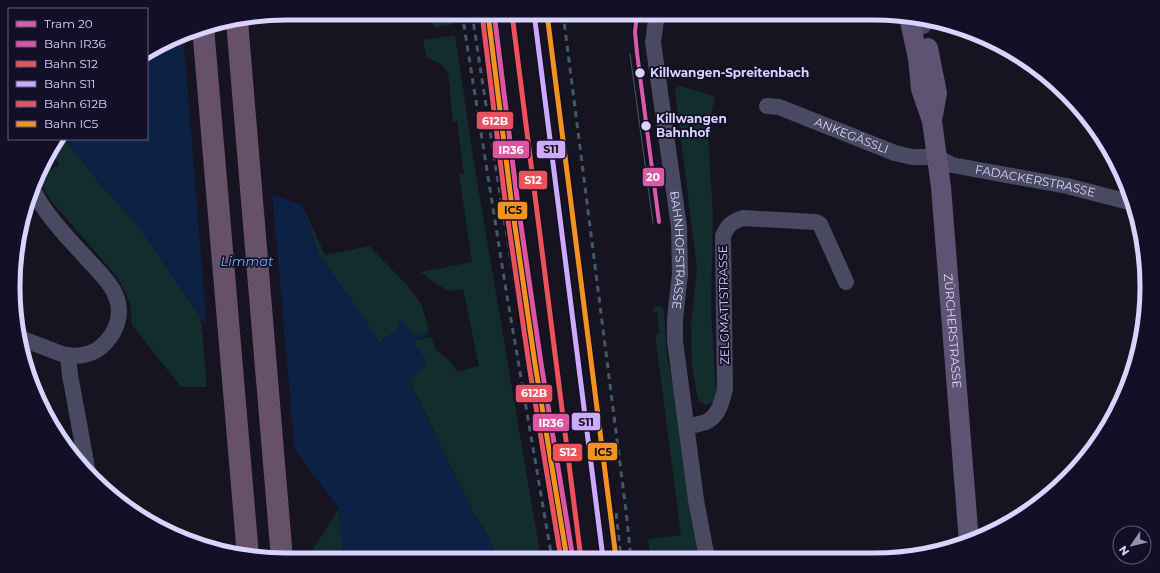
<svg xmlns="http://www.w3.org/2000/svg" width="1160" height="573" font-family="Montserrat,sans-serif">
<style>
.green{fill:#132c2d}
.water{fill:#0d2144}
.pier{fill:#161421}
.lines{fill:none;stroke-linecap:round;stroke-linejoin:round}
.minor{stroke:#4a4962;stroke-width:16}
.major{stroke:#5e5373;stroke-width:20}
.highway{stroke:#67516a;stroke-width:22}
.tram{stroke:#43596b;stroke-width:1}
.rail{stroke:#43596b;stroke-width:3;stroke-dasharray:6 5;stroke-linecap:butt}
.rail-1-casing{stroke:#130f26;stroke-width:8}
.rail-2-casing{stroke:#130f26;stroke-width:8}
.rail-3-casing{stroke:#130f26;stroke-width:8}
.rail-4-casing{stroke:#130f26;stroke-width:8}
.rail-5-casing{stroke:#130f26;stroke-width:8}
.rail-1{stroke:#db55a1;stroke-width:5}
.rail-2{stroke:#ec5258;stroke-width:5}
.rail-3{stroke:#caf;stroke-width:5}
.rail-4{stroke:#e85260;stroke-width:5}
.rail-5{stroke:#f29220;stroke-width:5}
.tram-1-casing{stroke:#130f26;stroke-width:7}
.tram-1{stroke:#d95aa7;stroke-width:4}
.stop-dot{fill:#d9d4ff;stroke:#130f26;stroke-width:1.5}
.labels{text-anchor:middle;stroke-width:3.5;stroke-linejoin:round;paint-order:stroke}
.stop-label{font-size:12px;font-weight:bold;fill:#d9d4ff;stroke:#130f26;text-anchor:start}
.street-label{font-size:12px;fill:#d9d4ff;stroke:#130f26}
.water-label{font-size:13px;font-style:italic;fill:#62b6ff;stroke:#130f26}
.rim{fill:none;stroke:#d9d4ff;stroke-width:5}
.line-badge{stroke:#130f26;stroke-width:1.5}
.badge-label{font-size:11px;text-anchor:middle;font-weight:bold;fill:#fff}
.pale-badge-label{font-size:11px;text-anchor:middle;font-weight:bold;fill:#111}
</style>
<rect width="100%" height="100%" fill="#161421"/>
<g class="green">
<polygon points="431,13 452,13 454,24 434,28"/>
<polygon points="477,13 487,13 514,237"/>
<path d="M455,35l19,128 67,396h-45l-6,-20 -17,-26 -64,-133 18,-17 -14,-21 18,-6 4,13 15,12 7,11 22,-6 -16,-77 -14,2 -13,-7 -15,-12 51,-10 -13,-88h5l-7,-53 -4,1 -5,-49c-3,-9 -14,-12 -22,-16l-3,-17z"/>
<polygon points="680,86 715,96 708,131 713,217 711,310 716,389 715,400 711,403 706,405 704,404 699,401 697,395 692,366 691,323 697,269 675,92 676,88"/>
<polygon points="57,139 65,139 96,179 140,228 201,318 207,387 181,387 132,325 130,302 118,278 53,203 38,181 40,175 59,165 51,148"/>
<polygon points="302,205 325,255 369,246 408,286 422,305 429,332 417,337 396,331 379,342 356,307 319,255"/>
<path d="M659,306l3,2 2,2 3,48 6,25 25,174 -7,1h-40l-3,-19 33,-4 -26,-201h4l-2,-22h-4c-1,-4 2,-6 6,-6z"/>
<polygon points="339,508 343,559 307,559"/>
</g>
<polygon class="water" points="194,30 212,78 272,183 273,195 302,205 319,255 356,307 379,342 396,331 400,320 416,337 429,332 430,334 414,342 427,363 409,381 473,513 490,539 496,559 343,559 339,508 293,448 201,318 140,228 96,179 65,139 147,139 147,55"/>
<polygon class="pier" points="196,29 213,77 271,178 295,455 207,331 187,83 183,36"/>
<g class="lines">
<g class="minor">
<path id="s1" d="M657,13l-4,29 26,185 1,47 -5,45v22l21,159 11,58"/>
<polyline points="923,26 926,19"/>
<path id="s2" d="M767,106l12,1 116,46 17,4h25l15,8 115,21 66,17"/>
<path d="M20,338l42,16c16,4 33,1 44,-12 12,-13 17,-31 9,-48 -5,-12 -17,-23 -26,-33 -20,-22 -41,-43 -55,-69"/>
<polyline points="68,356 70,375 88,473"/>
<path d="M687,427c6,-2 13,-3 19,-5 13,-6 16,-21 19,-33l-2,-153c5,-11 8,-14 20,-18l72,4 5,2 26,58"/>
</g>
<g class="major">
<path id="s3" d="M909,17l9,41 3,31 11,32 9,66 28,355"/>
<polyline points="928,48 937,93 933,115"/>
</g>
<g class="highway">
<polyline points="237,21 282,559"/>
<polyline points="203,27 248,556"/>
</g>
<polyline class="tram" points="630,54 653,223"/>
<g class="rail">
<polyline points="462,13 506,290 552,559"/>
<path d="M472,13c27,182 58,364 90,546"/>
<polyline points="563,13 626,511 631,558"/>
<polyline points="541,363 557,502"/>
<polyline points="616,513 621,558"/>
</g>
<g class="rail-1-casing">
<polyline id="rail-1" points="494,13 517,198 541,363 573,559"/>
</g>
<g class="rail-2-casing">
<polyline id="rail-2" points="512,14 581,559"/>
</g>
<g class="rail-3-casing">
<polyline id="rail-3" points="534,13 603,558"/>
</g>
<g class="rail-4-casing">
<polyline id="rail-4" points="482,14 505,200 529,365 561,559"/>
</g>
<g class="rail-5-casing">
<g id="rail-5">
<polyline points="488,14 511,199 535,364 567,559"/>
<polyline points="547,14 616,558"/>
</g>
</g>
<use href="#rail-1" class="rail-1"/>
<use href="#rail-2" class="rail-2"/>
<use href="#rail-3" class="rail-3"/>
<use href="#rail-4" class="rail-4"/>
<use href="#rail-5" class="rail-5"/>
<g class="tram-1-casing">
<polyline id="tram-1" points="637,13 635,32 637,53 659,222"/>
</g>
<use href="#tram-1" class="tram-1"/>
</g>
<g class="stop-dot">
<circle cx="640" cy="73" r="5.5"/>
<circle cx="646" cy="126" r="5.5"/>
</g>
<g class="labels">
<g class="stop-label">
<text x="650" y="77">Killwangen-Spreitenbach</text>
<text x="656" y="123">Killwangen<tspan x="656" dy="14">Bahnhof</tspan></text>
</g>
<g class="street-label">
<text dy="4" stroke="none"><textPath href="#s2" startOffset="90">ANKEGÄSSLI</textPath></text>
<text dy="4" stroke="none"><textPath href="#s2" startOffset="281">FADACKERSTRASSE</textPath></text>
<text dy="4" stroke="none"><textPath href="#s1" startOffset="239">BAHNHOFSTRASSE</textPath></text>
<text transform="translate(724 305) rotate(-91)" y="4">ZELGMATTSTRASSE</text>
<text dy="4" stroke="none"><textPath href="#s3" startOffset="318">ZÜRCHERSTRASSE</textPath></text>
</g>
<g class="water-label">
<text x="247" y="266">Limmat</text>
</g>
</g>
<path d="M0 0H1160V573H0ZM286 20H874A266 266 0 0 1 1140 286V287A266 266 0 0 1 874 553H286A266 266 0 0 1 20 287V286A266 266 0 0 1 286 20Z" fill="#130f26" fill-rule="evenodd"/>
<path class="rim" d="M286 20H874A266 266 0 0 1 1140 286V287A266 266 0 0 1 874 553H286A266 266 0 0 1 20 287V286A266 266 0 0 1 286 20Z"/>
<g class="line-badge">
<rect x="476" y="111" width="38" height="19" rx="4" fill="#e85260"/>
<rect x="536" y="140" width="30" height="19" rx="4" fill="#caf"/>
<rect x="492" y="140" width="38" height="19" rx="4" fill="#db55a1"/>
<rect x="642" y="167" width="23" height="20" rx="4" fill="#d95aa7"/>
<rect x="518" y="170" width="30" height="20" rx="4" fill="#ec5258"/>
<rect x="497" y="201" width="31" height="19" rx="4" fill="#f29220"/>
<rect x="515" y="384" width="38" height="19" rx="4" fill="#e85260"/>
<rect x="571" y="412" width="30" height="19" rx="4" fill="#caf"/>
<rect x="532" y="413" width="38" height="19" rx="4" fill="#db55a1"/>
<rect x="587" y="442" width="31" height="19" rx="4" fill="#f29220"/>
<rect x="552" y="443" width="31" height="19" rx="4" fill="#ec5258"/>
</g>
<g class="badge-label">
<text x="495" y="125">612B</text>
<text x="511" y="154">IR36</text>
<text x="653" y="181">20</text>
<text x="533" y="184">S12</text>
<text x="534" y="397">612B</text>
<text x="551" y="427">IR36</text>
<text x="568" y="456">S12</text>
</g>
<g class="pale-badge-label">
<text x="551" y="153">S11</text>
<text x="513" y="214">IC5</text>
<text x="586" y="426">S11</text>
<text x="603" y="456">IC5</text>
</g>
<rect x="8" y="8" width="140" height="132" fill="#130f26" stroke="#625e7d"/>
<rect x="16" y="21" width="20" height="6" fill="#d95aa7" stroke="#625e7d"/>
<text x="44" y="28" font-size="12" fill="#d9d4ff">Tram 20</text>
<rect x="16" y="41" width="20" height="6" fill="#db55a1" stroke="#625e7d"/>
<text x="44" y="48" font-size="12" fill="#d9d4ff">Bahn IR36</text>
<rect x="16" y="61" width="20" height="6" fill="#ec5258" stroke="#625e7d"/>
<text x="44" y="68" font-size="12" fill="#d9d4ff">Bahn S12</text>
<rect x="16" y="81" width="20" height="6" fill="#ccaaff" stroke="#625e7d"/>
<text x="44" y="88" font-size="12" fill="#d9d4ff">Bahn S11</text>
<rect x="16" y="101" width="20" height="6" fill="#e85260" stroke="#625e7d"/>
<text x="44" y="108" font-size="12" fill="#d9d4ff">Bahn 612B</text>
<rect x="16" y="121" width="20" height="6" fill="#f29220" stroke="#625e7d"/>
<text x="44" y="128" font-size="12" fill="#d9d4ff">Bahn IC5</text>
<g transform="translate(1132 545) rotate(235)"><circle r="19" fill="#130f26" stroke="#625e7d"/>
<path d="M0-3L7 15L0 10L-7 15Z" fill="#9591b1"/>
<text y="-6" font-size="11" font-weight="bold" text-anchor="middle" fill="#d9d4ff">N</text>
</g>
</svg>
